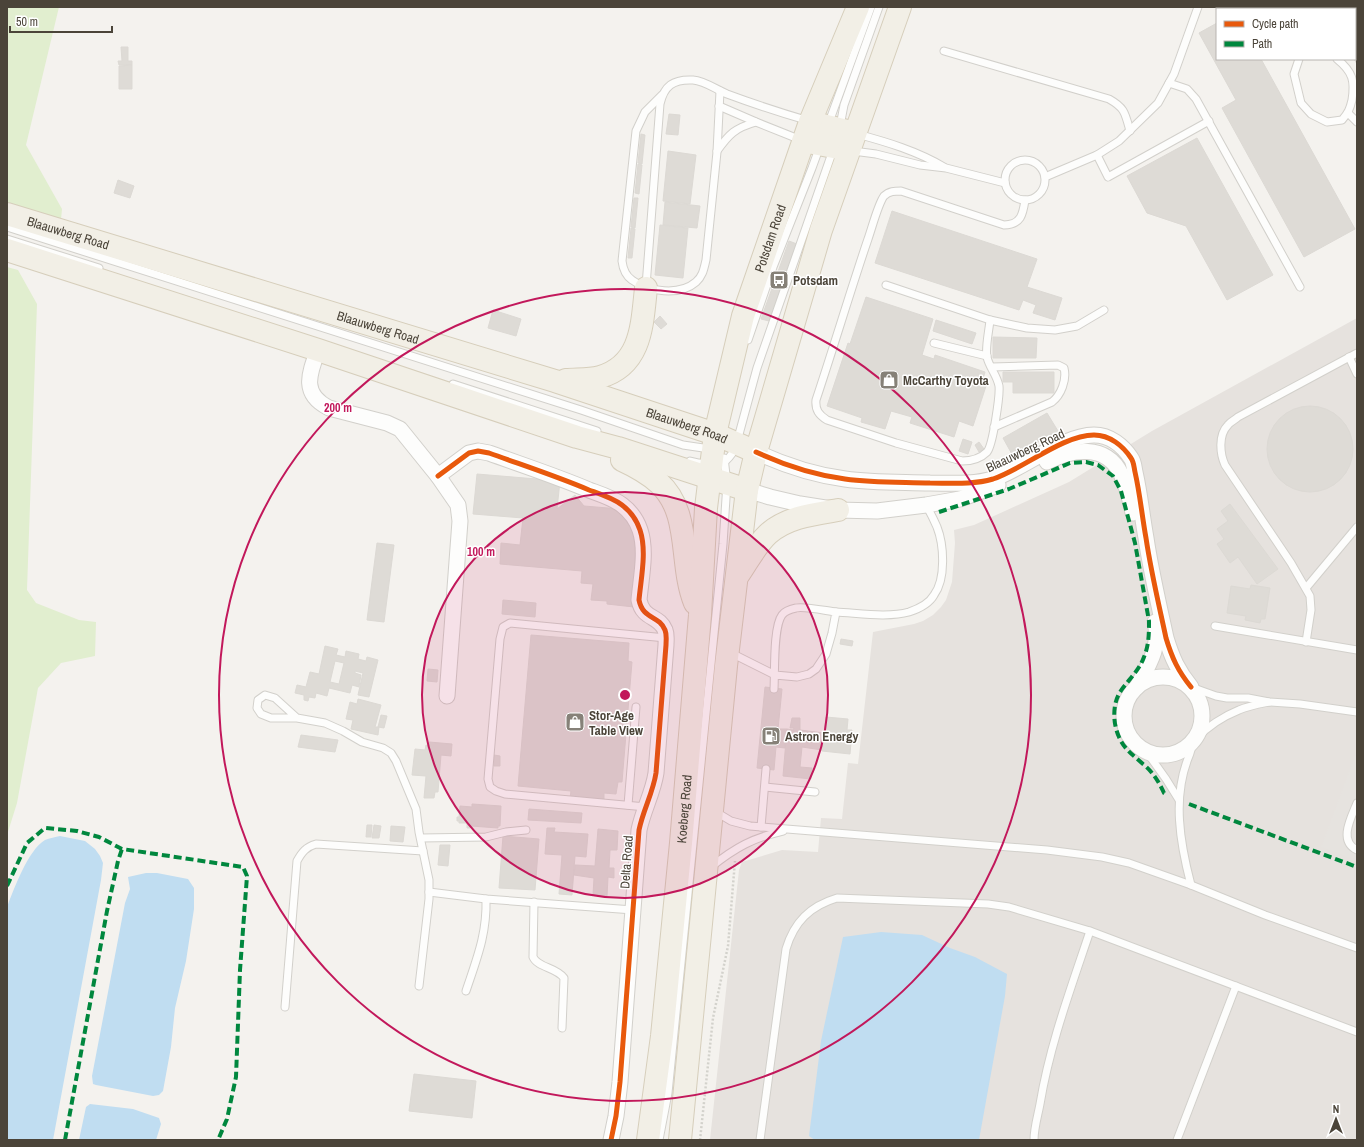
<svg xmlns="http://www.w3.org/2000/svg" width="1364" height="1147" font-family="'Archivo Narrow',sans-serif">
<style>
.industrial{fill:#e6e2de}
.green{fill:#e1eecf}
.parking{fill:#e6e3df}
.water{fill:#c0ddf1}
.building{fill:#dedbd6;stroke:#dcd9d4;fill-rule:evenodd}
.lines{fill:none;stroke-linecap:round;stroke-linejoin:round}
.lane-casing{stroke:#d2d0cb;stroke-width:9}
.street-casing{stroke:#d2d0cb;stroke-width:17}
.primary-casing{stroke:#d6cebb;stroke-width:24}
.path{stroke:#d3d2cc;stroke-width:2.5;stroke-dasharray:2 2;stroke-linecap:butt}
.lane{stroke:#fdfdfc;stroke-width:7}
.street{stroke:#fdfdfc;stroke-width:15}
.primary{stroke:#f2efe6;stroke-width:22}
.quiet{stroke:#00873e;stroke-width:4;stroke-dasharray:8 4;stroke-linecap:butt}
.cycleway-casing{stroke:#fff;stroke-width:8}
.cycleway{stroke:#e8590c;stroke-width:5}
.ring{fill:none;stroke:#c2185b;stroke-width:2}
.labels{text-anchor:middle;stroke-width:3;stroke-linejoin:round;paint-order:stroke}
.street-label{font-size:13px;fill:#4b4439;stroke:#fff}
.poi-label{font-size:13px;font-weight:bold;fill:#4b4439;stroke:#fff;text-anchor:start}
.centre{fill:#c2185b;stroke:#fff;stroke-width:2}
.ring-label{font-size:12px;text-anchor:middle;font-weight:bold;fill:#c2185b;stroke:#fff;stroke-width:3;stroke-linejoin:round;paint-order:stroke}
</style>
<rect width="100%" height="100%" fill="#f4f2ee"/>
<polygon class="industrial" points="1357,318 1357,1140 710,1140 739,870 742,862 782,850 818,852 821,818 842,819 848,763 858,764 873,632 914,624 923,621 933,615 941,607 946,600 952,582 955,543 954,530 974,525 1069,482 1152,431"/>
<g class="green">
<polygon points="7,7 59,7 26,145 62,209 60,230 7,214"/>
<polygon points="7,267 18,270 37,304 27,590 36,603 79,620 96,622 95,656 61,663 38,688 17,803 7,835"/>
</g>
<polygon class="parking" points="1357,750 1357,860 1321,847"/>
<g class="water">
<path d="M60,836l25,5 10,8 5,7 3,7 -2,17 -48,260h-46v-233c7,-18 21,-57 38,-67 4,-2 11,-3 15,-4z"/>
<polygon points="146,873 157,873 188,879 194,888 194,909 186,961 175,1008 171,1047 163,1091 159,1095 153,1096 96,1085 93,1084 92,1076 125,903 130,889 128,877"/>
<polygon points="881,932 922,935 950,948 975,957 1007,974 1005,996 979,1140 815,1140 809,1136 821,1041 843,937"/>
<polygon points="90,1104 133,1109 159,1118 161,1124 156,1140 79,1140 86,1107"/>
</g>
<g class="building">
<polygon points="1357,22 1357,64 1354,59 1355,23"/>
<polygon points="1217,23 1217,59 1261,59 1355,229 1304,257 1222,108 1236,100 1199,33"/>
<polygon points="121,47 128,47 128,61 132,61 132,65 119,65 118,61 122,61"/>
<polygon points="132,65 132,89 119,89 119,66"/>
<polygon points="669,114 680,115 678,135 666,134"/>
<polygon points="641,134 645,135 642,164 638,163"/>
<polygon points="1197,138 1273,275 1227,300 1186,226 1147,213 1127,176"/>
<polygon points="668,151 696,155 690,204 663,201"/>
<polygon points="638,164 642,165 639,194 635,193"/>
<polygon points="118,180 134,186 130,198 114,193"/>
<polygon points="634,198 638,198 635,228 631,227"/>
<polygon points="665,202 700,206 697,228 663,225"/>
<polygon points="892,211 1037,259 1027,287 1062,298 1055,320 1033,313 1036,305 1023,300 1019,310 875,263"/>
<polygon points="660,225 688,228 683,278 655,275"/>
<polygon points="631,228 635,229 632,258 628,258"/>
<polygon points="789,241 797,244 769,321 761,319"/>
<polygon points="866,297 933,319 922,355 934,359 935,355 985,372 982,382 987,383 973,426 959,421 954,437 910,423 912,417 891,411 885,429 861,422 862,418 827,406 848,343 850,344"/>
<polygon points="493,310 521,319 516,336 488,328"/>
<polygon points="660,316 667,324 661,329 654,322"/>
<polygon points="936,320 976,333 972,344 933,331"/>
<polygon points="993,337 1037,338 1036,358 993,358"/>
<polygon points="1003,372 1054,372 1054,393 1013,393 1013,382 1003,382"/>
<circle cx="1310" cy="449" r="43"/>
<polygon points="1047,413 1058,431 1013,456 1003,438"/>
<polygon points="963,439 972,442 968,454 959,451"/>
<polygon points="979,442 984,449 979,452 975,445"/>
<polygon points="477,474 560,481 557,509 575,495 584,506 620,509 639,540 634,607 607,604 607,601 591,600 593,584 581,583 582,571 500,564 501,543 520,545 523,518 473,514"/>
<polygon points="1230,504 1278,569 1257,584 1238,557 1230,563 1217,544 1224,539 1217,529 1228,521 1221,511"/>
<polygon points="377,543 394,545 384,622 367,620"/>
<polygon points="1251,585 1270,588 1265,619 1261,619 1260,623 1245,620 1246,616 1227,613 1231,586 1250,589"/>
<polygon points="503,600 536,603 535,617 502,614"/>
<polygon points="531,635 629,643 628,661 632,662 622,782 618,782 616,794 604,793 604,801 570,798 571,791 518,786"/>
<polygon points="841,639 853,641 852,646 840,644"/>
<path d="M325,646l13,3 -2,6 9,2 1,-6 13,3 -1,5 8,2 1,-4 11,3 -9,37 -11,-2 5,-22 -8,-2v2l6,2 -2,12 -7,-2 -2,8 -21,-5 -2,8 -11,-3 -1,5 -6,-1 -1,4 -4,-1v-5l-9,-2 2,-8 9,2 4,-15 9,2zM335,661l9,2 -5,21 -9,-2z"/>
<polygon points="428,669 438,670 437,682 427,681"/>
<polygon points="765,687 782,689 778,729 787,729 785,748 776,747 774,770 757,768"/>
<polygon points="358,699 381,705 375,727 379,727 378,735 351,729 353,720 346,719 350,702 357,704"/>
<polygon points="381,715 387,716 384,728 378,727"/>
<polygon points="826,717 848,719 847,730 852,730 850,754 822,751 822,750 802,747 800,767 812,768 811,779 783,776 787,729 793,730 794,728 790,728 792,718 800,718 800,730 824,733"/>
<polygon points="301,735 338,740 335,752 298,747"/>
<polygon points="429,742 452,744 451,756 441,755 438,792 435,792 434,798 424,798 426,776 412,775 415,749 425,750 426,745 429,746"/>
<polygon points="494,755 500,756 500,766 494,766"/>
<polygon points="472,804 501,806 500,826 498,826 498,828 471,826 470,828 467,828 467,823 459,823 459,821 457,821 457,817 459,817 460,806 472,807"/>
<polygon points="529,809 582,813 581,823 528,820"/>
<polygon points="367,825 372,825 371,837 366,837"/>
<polygon points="374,825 381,826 379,838 372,838"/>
<polygon points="391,826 405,827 403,842 390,841"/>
<polygon points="547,828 555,828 554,832 588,834 586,857 575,856 572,895 559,894 562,855 545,854"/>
<polygon points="598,829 618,831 617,850 610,850 609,868 614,868 614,878 608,877 607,896 593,895 594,878 574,875 575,865 595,866"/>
<polygon points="503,836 539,839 535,890 499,888"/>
<polygon points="440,845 450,845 448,866 438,865"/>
<polygon points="414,1074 476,1081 472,1118 409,1111"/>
</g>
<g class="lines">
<g class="lane-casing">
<g id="lane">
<polyline points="1307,7 1307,9"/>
<path d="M944,51l165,48c16,9 16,14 21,32"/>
<path d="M1299,59l-5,15 7,29 10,11 16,8 15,-2c6,-7 8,-11 10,-20 3,-19 1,-28 -15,-41"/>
<polyline points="1169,83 1187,89 1196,99 1300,287"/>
<path d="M662,95l-17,17 -9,19 -14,130c1,8 4,15 10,19 16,12 48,16 64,2 7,-6 8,-14 10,-22l11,-108 3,-61"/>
<polyline points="719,106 756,122 801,140"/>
<polyline points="1348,113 1357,122"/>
<polyline points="828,125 871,7"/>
<polyline points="840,126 844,105 879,7"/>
<path d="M857,134c30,8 60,17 87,33"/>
<path d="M717,151c12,-17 18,-23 39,-29"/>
<polyline points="853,151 876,154 920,165 946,168 1005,183"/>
<polyline points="1097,155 1108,177 1209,121"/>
<circle cx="1025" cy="180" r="20"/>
<polyline points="1045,177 1097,155 1119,141 1158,103 1174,74 1198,7"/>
<polyline points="7,227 581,410 683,445 710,449"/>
<polyline points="7,239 99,268"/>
<polyline points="886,285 990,320 1027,328 1055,330 1077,326 1104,310"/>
<path d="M646,286l14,-182c4,-18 13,-25 33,-24 12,1 22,9 34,14 27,10 54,19 82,27"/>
<path d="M990,320c-1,11 -5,28 -3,37 2,10 10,18 12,29 1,9 -6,59 -12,66 -7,7 -16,9 -25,9l-66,-18 -69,-23c-8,-5 -12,-10 -11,-20 18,-54 34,-108 52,-161 4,-11 10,-35 16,-43 5,-5 11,-5 17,-5l103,34c17,0 19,-11 21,-25"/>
<polyline points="748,340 773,267 812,168 820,146"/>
<polyline points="934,343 987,356"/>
<polyline points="1349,357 1357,374"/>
<path d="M992,367l66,-2 6,3c3,12 -3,27 -12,34l-58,25"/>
<polyline points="453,384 597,431"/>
<path d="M690,461c10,3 24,4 34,1 5,-3 8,-8 11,-13l22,-81 76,-218"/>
<polyline points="1306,588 1357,527"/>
<path d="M836,612c22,1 52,6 73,0 9,-3 20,-8 25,-17 12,-16 10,-50 3,-68 -3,-7 -7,-15 -11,-22"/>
<polyline points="1215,626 1357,650"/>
<path d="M1306,642l5,-32 -1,-14 -19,-33 -66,-98c-5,-11 -7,-30 3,-40 2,-3 7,-5 10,-8l119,-64"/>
<path d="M731,653l44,22 22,2 12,-3 7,-5 10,-15 6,-21 4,-21c-9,-1 -32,-6 -40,-4 -5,1 -11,3 -14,7 -9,12 -7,57 -8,74"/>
<polyline points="1191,687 1216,696 1227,698 1248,698 1269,702 1300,704 1357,712"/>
<polyline points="297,718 275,698 265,695 258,700 257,708 261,714 271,718 297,718 325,723 343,731 362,742 383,748 391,753 396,761 416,809 419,832 429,880 429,899 419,986"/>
<polyline points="1146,751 1166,779 1179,800"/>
<polyline points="765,787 815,792"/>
<path d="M1357,803c-6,15 -19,38 0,47"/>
<polyline points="628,805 636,707"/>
<polyline points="646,807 505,794 496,791 490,787 488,779 500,639 503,627 510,623 666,638"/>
<polyline points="716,812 731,821 750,826 1047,850 1102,857 1129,863 1191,885 1265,915 1357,948"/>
<polyline points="761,827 766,769"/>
<polyline points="421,838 486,837 506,832 526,830"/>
<path d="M711,867c25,-20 42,-29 72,-36"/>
<path d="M1191,885c-11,-42 -19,-88 -2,-129 2,-5 3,-13 7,-17 11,-12 28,-23 43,-29 9,-4 20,-6 30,-8"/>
<polyline points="429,892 486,899 633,910"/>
<path d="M534,902l-1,55c5,11 23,10 31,21l-2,50"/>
<path d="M466,991c11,-33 21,-57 20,-92"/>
<path d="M285,1007l12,-146c5,-9 9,-14 19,-17l107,7"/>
<polyline points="659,1140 668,1093 723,544 727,483 724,458"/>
<path d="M760,1140l26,-191c8,-27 24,-43 51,-51l151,6 21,3 81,24 267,101"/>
<path d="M1034,1140c0,-12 4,-25 6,-36 10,-60 31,-116 50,-173"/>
<polyline points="1177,1140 1236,986"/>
</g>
</g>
<g class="street-casing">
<g id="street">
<path d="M318,350c-9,24 -17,44 11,58l58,15 13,6 38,47 20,29 2,16 -13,175"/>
<path d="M756,452c28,13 59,23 89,27 28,4 57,3 85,4 20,0 43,2 63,-4 30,-10 70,-44 101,-44 16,0 29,11 37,23 3,4 3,10 4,14 5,22 7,44 11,66 5,34 13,67 20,100 6,20 12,33 25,49"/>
<path d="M1047,462c24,-13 59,-19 74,12 6,12 9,25 12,39"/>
<path d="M438,476l31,-23 9,-2 11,2c33,12 67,23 100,37 11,4 24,8 33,15 8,6 15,16 18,25 7,21 1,48 -1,70 4,20 20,15 26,30 2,5 1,10 1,15l-10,128c-3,20 -13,37 -17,57l-19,252 -4,34 -5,24"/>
<polyline points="747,490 770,497 800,504 838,510 877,511 926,505 960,499 998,485"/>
<circle cx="1163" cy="716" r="39"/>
<path d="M1137,687c11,-21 24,-40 18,-65"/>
</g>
</g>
<g class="primary-casing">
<g id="primary">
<polyline points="810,122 855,133"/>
<polyline points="803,141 849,150"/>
<path id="s1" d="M7,214l548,167 160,53 41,18"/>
<polyline points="7,250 318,350 577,437 618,448 747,490"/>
<path d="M566,380c11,-1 23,0 34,-3 42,-12 42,-53 46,-89"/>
<path d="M622,460c13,6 26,13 37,23 33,30 20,81 36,120"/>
<path d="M739,574c9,-13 17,-29 29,-40 19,-17 46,-20 70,-24"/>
<path id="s2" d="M648,1140l14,-104 19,-193 19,-228 6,-107 9,-74 28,-118 67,-194 48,-115"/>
<polyline points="680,1140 726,666 747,490 756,452 821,230 900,7"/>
</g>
</g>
<polyline class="path" points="700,1140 713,1018 728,946 735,861"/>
<use href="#lane" class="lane"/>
<use href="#street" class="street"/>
<use href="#primary" class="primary"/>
<g class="quiet">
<path d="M939,512l70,-23 61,-26 16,-1 12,3 15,11 8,15 14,52 14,78c0,12 0,24 -5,36 -5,14 -16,23 -24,35 -8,13 -7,32 -1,45 5,12 14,18 24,27 10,8 16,18 21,29l3,2"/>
<polyline points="1189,804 1357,867"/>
<polyline points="7,886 27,843 45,828 77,831 99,837 122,849 243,867 247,876 240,970 236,1077 227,1119 218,1140"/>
<polyline points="65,1140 107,911 118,861 122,849"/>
</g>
<g class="cycleway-casing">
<g id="cycleway">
<path d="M756,452c28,13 59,23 89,27 28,4 57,3 85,4 20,0 43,2 63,-4 30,-10 70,-44 101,-44 16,0 29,11 37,23 3,4 3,10 4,14 5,22 7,44 11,66 5,34 13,67 20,100 6,20 12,33 25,49"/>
<path d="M438,476l31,-23 9,-2 11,2c33,12 67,23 100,37 11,4 24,8 33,15 8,6 15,16 18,25 7,21 1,48 -1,70 4,20 20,15 26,30 2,5 1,10 1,15l-10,128c-3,20 -13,37 -17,57l-19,252 -4,34 -5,24"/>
</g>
</g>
<use href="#cycleway" class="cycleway"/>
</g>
<circle cx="625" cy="695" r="203" fill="#c2185b" fill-opacity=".12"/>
<g class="ring">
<circle cx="625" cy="695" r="203"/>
<circle cx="625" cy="695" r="406"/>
</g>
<defs>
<g id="bus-square" transform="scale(1)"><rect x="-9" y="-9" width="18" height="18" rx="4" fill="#868178" stroke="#fff"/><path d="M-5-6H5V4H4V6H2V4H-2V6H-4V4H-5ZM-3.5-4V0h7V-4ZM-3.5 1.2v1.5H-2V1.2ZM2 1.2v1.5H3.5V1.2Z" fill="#fff"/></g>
<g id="shop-square" transform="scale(1)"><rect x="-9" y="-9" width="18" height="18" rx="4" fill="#868178" stroke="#fff"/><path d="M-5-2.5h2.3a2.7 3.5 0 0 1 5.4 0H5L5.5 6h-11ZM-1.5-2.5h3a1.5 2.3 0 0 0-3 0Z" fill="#fff"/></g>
<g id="fuel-square" transform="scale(1)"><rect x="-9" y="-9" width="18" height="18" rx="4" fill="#868178" stroke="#fff"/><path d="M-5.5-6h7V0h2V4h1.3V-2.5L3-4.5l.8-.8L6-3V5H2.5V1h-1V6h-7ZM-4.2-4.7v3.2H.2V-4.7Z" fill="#fff"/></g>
</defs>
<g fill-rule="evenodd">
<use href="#bus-square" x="779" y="280"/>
<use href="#shop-square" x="889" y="380"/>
<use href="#shop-square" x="575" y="722"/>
<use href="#fuel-square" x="771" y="736"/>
</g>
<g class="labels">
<g class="street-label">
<text dy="5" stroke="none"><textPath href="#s1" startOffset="64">Blaauwberg Road</textPath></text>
<text dy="5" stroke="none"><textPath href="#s2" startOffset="913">Potsdam Road</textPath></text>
<text dy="5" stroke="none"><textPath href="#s1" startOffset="388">Blaauwberg Road</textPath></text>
<text dy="5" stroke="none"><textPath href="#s1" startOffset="712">Blaauwberg Road</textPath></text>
<text transform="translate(1025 450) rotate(-25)" y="5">Blaauwberg Road</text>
<text dy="5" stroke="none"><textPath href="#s2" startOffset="333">Koeberg Road</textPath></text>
<text transform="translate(626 862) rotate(-86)" y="5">Delta Road</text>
</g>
<g class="poi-label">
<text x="793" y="285">Potsdam</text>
<text x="903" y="385">McCarthy Toyota</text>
<text x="589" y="720">Stor-Age<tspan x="589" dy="15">Table View</tspan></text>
<text x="785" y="741">Astron Energy</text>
</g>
</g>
<circle cx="625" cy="695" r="6" class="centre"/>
<g class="ring-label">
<text x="338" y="412">200 m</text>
<text x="481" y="556">100 m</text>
</g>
<rect width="1364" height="1147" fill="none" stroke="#4b4439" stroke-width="16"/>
<rect x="1216" y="8" width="140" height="52" fill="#ffffff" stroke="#b7b4b0"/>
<rect x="1224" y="21" width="20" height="6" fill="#e8590c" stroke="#b7b4b0"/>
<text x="1252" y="28" font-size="12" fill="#4b4439">Cycle path</text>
<rect x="1224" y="41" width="20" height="6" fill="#00873e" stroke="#b7b4b0"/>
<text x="1252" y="48" font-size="12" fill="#4b4439">Path</text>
<g transform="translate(1336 1119)" stroke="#ffffff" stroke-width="3" paint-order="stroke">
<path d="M0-3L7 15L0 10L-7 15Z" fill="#4b4439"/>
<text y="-6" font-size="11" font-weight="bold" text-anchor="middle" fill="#4b4439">N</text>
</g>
<path d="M10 26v6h102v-6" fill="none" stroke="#4b4439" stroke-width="2"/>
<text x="16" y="26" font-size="12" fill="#4b4439" stroke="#ffffff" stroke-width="3" paint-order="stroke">50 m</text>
</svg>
